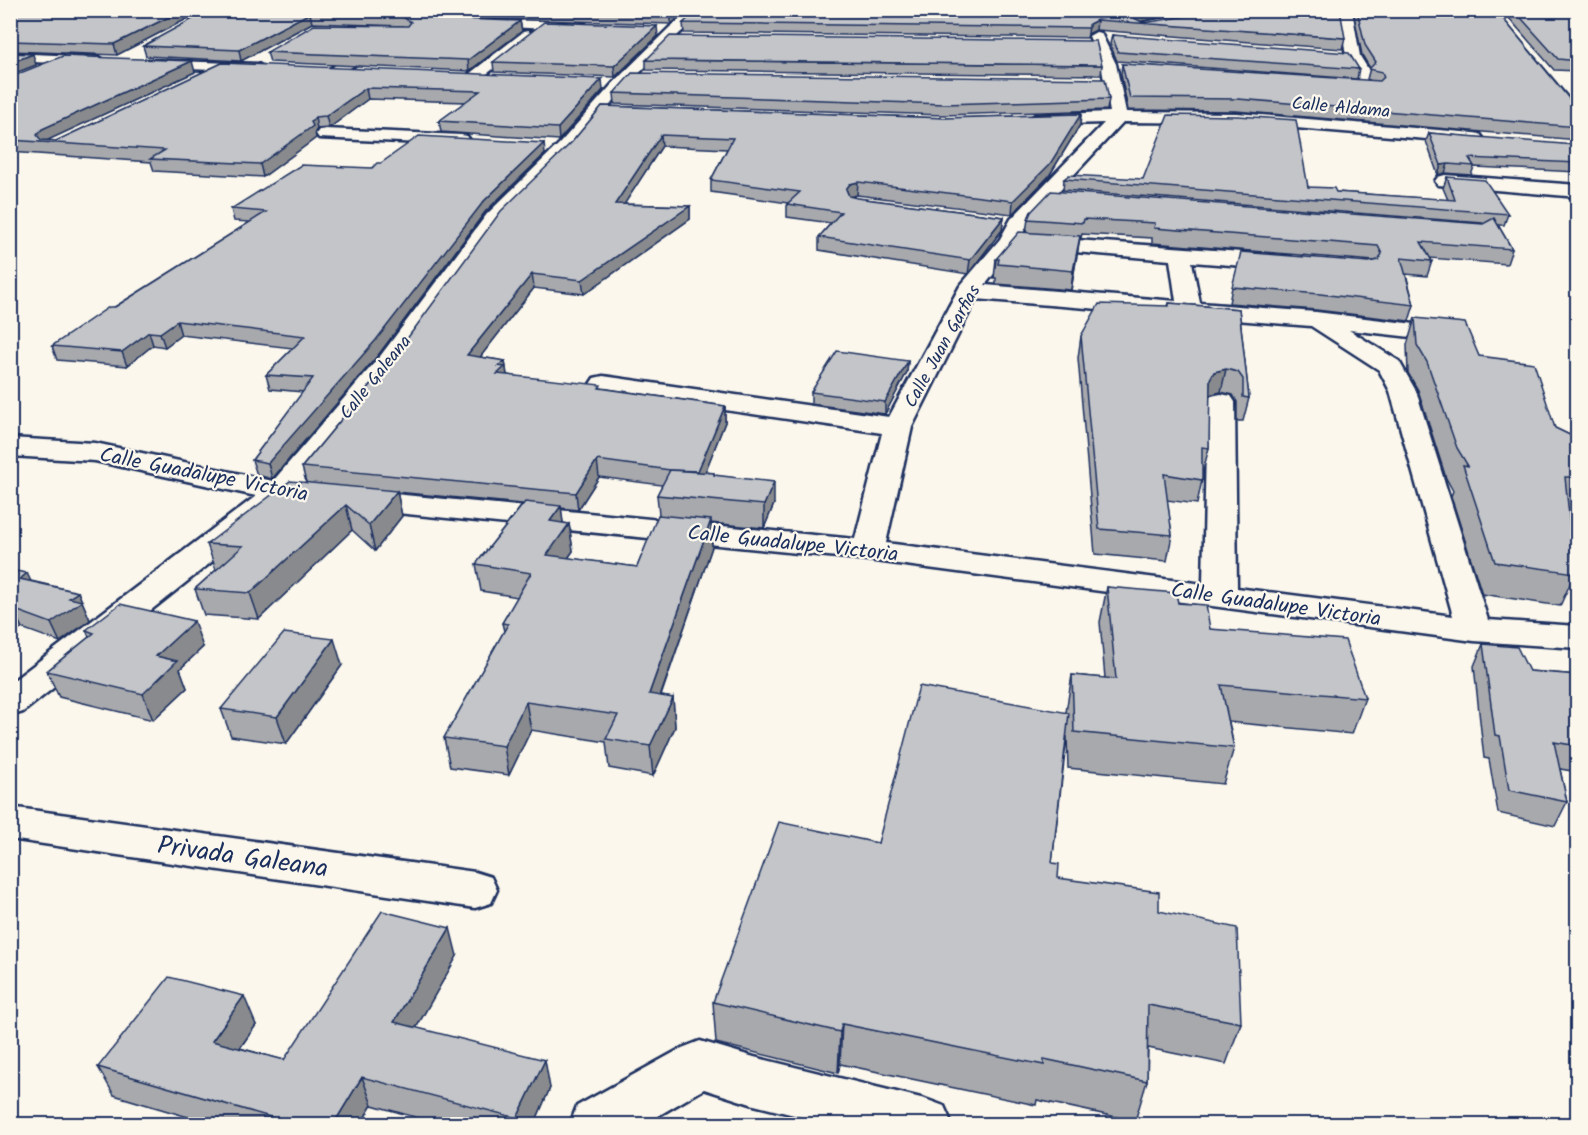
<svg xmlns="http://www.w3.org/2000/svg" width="1588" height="1135" font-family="Kalam,sans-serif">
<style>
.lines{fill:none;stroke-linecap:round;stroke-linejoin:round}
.street-casing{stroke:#1b2f5e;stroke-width:5}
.street{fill:#fbf7ec;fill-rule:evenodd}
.wall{fill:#a8a9ad;stroke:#1b2f5e;stroke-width:1.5;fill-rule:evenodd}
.shaded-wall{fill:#888a8d;stroke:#1b2f5e;stroke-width:1.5}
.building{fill:#c3c5c9;stroke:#1b2f5e;stroke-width:1.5}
.labels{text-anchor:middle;stroke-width:4.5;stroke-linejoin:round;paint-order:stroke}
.far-street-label{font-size:18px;fill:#1b2f5e;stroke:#fbf7ec}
.street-label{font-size:21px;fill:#1b2f5e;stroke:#fbf7ec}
.near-street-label{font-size:26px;fill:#1b2f5e;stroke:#fbf7ec}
</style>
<rect width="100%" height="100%" fill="#fbf7ec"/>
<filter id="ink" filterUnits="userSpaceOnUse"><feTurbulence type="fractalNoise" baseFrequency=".0167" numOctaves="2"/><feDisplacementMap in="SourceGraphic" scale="12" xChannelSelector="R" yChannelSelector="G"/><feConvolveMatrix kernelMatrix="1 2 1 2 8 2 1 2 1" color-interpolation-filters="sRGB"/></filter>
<g filter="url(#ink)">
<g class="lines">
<g class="street-casing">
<g id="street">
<polygon points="440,10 455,10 439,24 408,35 339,74 329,74 326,71 398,29 429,18"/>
<path d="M692,10h15l-27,23 -55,54 -54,65 -70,70 -102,143 -97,120 553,54 27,-106 -279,-41 -9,-2 -4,-6 4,-6 9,-2 286,41 71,-131 40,-47 11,-20 93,-96 -69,2 -8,-5 8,-5 75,-3 -9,-48 -12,-28 7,-4 5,1 15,31 10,48 110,1 238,20 6,1 3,4 -3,4 -6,1 -238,-20 -113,-1 -96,103 -10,20 -32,40 191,16 -6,-41 -143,-12 -3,-5 3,-5 8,-1 248,18 8,2 3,5 -3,5 -8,2 -91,-7 8,41 116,9 148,18 3,5 -3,5 -9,2 -106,-12 50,31 17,30 72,229 90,6v22l-104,-7 -606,-81 -581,-58 -264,210 -13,4v-33l246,-187 -161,-35 -85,-5v-18l85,5 178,38 108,-126 106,-141 72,-70 56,-63 55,-54zM976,299l335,27 68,44 11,21 63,225 -216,-28 -2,-186 -4,-6 -10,-2 -10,2 -4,6 -4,182 -317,-41 26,-116z"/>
<polygon points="1339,10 1352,10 1360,56 1398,117 1396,121 1384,121 1346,56"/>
<polygon points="476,18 583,23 590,27 583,31 471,25 469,22 471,19"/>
<polygon points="528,31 535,35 533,38 479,80 469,80 466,77 469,74 523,32"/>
<polygon points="10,53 99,57 106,61 99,65 10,61"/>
<polygon points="148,60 258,64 265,68 258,72 143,67 141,64"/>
<polygon points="325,129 461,135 467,136 470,140 467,144 461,145 319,138 316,134 319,130"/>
<polygon points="1445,175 1578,185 1578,197 1438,185 1435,181 1438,177"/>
<polygon points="10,807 475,872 491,877 497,890 491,903 475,908 10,839"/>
<polygon points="700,1041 754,1057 925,1099 944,1106 952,1124 830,1124 754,1105 704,1089 644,1124 570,1124 577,1106 682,1048"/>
</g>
</g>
<use href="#street" class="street"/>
</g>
<g class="wall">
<polygon points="10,10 204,10 117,55 10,51"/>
<polygon points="209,10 688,10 671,24 431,17 520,21 522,31 469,71 270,62 267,52 404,26 403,26 312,23 241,61 146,56 143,46"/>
<polygon points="994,10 1202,10 1141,22 1144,23 1345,38 1342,49 1096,30 1088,34 1087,38 684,33 683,23"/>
<polygon points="1353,10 1496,10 1578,108 1578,140 1236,111 1128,110 1121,74 1122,64 1371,81 1367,79 1370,68 1362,55"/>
<polygon points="1502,10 1578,10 1578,71 1554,70"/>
<polygon points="1112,35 1359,69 1357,79 1117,61 1110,44"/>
<polygon points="658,36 615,77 494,72 493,62"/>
<polygon points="646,60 1102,65 1101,75 646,70"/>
<polygon points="222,63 603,90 559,140 441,132 439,121 465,102 368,99 329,128 317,129 315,132 316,138 263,177 154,171 151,162 10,152 10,77 195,72 47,140 56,141"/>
<polygon points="614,93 1109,99 1107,110 944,115 615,104"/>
<path d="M602,106l343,12 136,-4 -1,11 -31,51 -37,38 -155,-19 -6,1 6,2 147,19 -2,13 -34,44 -149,-24v-13l12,-14 -44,-6v-13l1,-1 -77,-11v-12l16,-31 -65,-3 -38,58 66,2v13l-106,75 -50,-6 -54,69 25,4 2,14 94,13 124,18v16l-20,50 9,1 1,2 59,29 -10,24 -53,-5 1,24 -51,149 12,2 2,29 -22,49 -44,-8 -3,-26 -75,-12 -22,45 -59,-8 -6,-29 60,-107 -2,-8 16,-26 -37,-6 -5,-27 47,-60 -126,-12 5,24 -27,35 -23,-21 -93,89 -55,-4 -9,-26 21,-19 -9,-26 99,-62 -4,-15zM599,477l63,8 -5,10 2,20 -22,52 -69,-9 5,-7 -4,-27 -6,-1 -2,-15 17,2z"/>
<polygon points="1429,133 1578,147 1578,172 1474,167 1471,175 1445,173 1438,175 1426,141"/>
<polygon points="545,154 485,212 379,354 272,479 257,475 252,460 303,392 270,389 266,375 293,348 181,335 165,347 153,345 127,366 57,360 52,346 250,222 234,221 231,209 372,168"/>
<polygon points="1447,177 1508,214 1504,225 1498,225 1512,249 1507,264 1430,258 1432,261 1427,276 1406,274 1414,305 1409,321 1316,310 1229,303 1232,287 1374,261 1152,243 1152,238 1082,234 1081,238 1080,238 1071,290 996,284 996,278 994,278 996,259 1026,232 1028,219 1031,212 1483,223 1063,190 1064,179 1143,179 1308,187 1336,192 1448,200 1443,188"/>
<polygon points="1169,303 1239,309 1249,398 1243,421 1237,421 1237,402 1233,395 1221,392 1209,395 1209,448 1203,471 1202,471 1202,480 1197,504 1167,500 1172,535 1167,561 1095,554 1078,358 1081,336 1168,306"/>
<polygon points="1415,318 1479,356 1555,428 1578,439 1578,508 1568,508 1575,573 1560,606 1482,594 1451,496 1453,491 1446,478 1418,390 1408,373 1407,345"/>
<polygon points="908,361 907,372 885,414 811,404 811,392"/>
<polygon points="10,570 31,581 78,592 90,620 60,642 22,628 10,637"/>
<polygon points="1107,587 1178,603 1210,629 1365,698 1352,734 1229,722 1234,748 1223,784 1068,768 1067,736 1052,863 1058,878 1159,911 1241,1023 1226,1064 1148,1048 1147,1081 1135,1121 1037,1100 1036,1105 840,1064 838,1073 716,1043 713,1002 878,843 1066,712 1072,675 1105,678 1100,622"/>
<polygon points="86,630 203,647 180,669 187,688 153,720 59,697 47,671 89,637"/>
<polygon points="1483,644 1529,671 1578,675 1578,772 1560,769 1567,802 1555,826 1498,813 1489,759 1484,758 1474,666"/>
<polygon points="342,665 286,744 231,736 221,709"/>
<polygon points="457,956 416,1028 550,1088 534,1125 443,1125 372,1105 360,1125 215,1125 114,1095 98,1067 256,1025 240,1048 284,1060"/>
</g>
<g class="shaded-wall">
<polygon points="183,10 204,10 117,55 114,44"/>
<polygon points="676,10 688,10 671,24 671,14"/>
<polygon points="1147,10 1202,10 1142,21 1139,23 1134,18 1143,11"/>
<polygon points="310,13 312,23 241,61 239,50"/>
<polygon points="1097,20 1096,30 1088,34 1089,24"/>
<polygon points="520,21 522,31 469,71 468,60"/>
<polygon points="657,26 658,36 615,77 614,66"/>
<polygon points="33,54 36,65 10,75 10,63"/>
<polygon points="192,61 195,72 46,141 40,142 37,135 42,129"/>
<polygon points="602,79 603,90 559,140 558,128"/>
<polygon points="366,88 368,99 329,128 326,116"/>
<polygon points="1081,114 1080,125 1049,176 1012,214 1013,201"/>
<polygon points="315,117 317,129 315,132 316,138 263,177 260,164 311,122"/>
<polygon points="661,135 662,146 616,217 615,204"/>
<polygon points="544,143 545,154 485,212 379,354 272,479 268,463 484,201"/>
<polygon points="1448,164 1445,173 1438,175 1441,165"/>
<polygon points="858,182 857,195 849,197 846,189 850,184"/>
<polygon points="690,206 690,219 584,294 582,280"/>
<polygon points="1004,217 1002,230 968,274 970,260"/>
<polygon points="1080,236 1077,255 1071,290 1073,271"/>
<polygon points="532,274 534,288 470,370 467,355"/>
<polygon points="177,321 181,335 165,347 160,333"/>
<polygon points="149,332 153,345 127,366 122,352"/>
<polygon points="505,361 507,376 497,374 498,366"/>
<polygon points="908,361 907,372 885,414 885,402"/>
<polygon points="1226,369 1221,392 1209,395 1210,379 1214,372"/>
<polygon points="725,406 725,422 698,490 697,473"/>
<polygon points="597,460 599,477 578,510 576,493"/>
<polygon points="774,482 774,504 764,528 764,505"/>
<polygon points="397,491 402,516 375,551 369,525"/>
<polygon points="346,505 352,530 259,619 250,593"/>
<polygon points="561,506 564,532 569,524 573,551 551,582 547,555 550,521"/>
<polygon points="711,520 712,547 651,723 649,694"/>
<polygon points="27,573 36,592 20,579"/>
<polygon points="78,592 90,620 60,642 51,623 69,598"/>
<polygon points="13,609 22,628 10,637 10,611"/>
<polygon points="194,621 203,647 180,669 187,688 153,720 143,694 156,656"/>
<polygon points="334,639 342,665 286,744 277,717"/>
<polygon points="673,698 675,727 653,776 650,746"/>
<polygon points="526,702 531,730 509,775 504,746"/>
<polygon points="450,928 457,956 403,1051 394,1022"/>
<polygon points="244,996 256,1025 225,1069 212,1041"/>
<polygon points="842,1024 840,1064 838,1073 840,1032"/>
<polygon points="545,1060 550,1088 534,1125 518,1125 517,1118"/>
<polygon points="362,1077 372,1105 360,1125 333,1125"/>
</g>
<g class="building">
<polygon points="10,10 183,10 114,44 10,41"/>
<polygon points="209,10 424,10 424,13 432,18 520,21 468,60 267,52 314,25 408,26 411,22 401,16 310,13 239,50 143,46"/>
<polygon points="540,10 676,10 671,14"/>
<polygon points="698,10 948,10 982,12 994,10 1147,10 1143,11 1134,18 1144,23 1223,10 1340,10 1345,38 1097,20 1089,24 1089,28 683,23"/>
<polygon points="1357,10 1496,10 1576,107 1578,108 1578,127 1238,99 1130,98 1122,64 1380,81 1384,77 1382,72 1369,69 1376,62 1365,45"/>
<polygon points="1514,10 1578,10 1578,61 1558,59"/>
<polygon points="544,22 657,26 614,66 493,62"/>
<polygon points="1112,35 1349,53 1359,69 1118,52"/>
<polygon points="670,36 1096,41 1102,65 646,60"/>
<polygon points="10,53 33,54 10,63"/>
<polygon points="63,56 192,61 42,129 37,135 41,140 56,141 222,63 602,79 558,128 439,121 480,91 366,88 326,116 315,117 311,122 313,126 260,164 150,159 165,150 10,140 10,77"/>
<polygon points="632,73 1105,79 1109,99 945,104 614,93"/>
<polygon points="602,106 945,118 1081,114 1050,164 1013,201 858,182 850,184 846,189 849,196 857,198 1004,217 970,260 819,237 841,212 787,204 800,192 711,180 733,138 661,135 615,204 690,206 582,280 532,274 467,355 505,361 498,366 505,367 497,374 601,385 599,388 725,406 698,471 670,470 597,460 576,493 302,467 398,351 501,211 572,142"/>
<polygon points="1168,115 1238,116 1296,120 1308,187 1334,188 1336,192 1455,200 1447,177 1485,180 1508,214 1064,179 1069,175 1143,179"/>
<polygon points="1429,133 1575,145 1578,147 1578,163 1469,158 1474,166 1448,164 1441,165"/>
<polygon points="419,136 544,143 484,201 376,340 268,463 252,460 313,378 266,375 305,336 177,321 160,333 149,332 122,352 52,346 109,307 115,307 266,212 231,209 301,165 372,168 377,163 381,163"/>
<polygon points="1051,191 1483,224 1494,218 1512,249 1421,242 1432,261 1401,258 1414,305 1320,294 1232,287 1241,252 1369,262 1378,260 1382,254 1378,246 1154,228 1155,223 1084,219 1083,223 1028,219 1031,212"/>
<polygon points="1019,232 1080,236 1073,271 998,264 999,259 996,259"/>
<polygon points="1169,303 1239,309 1249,398 1243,397 1243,379 1238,372 1226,369 1214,372 1210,379 1209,448 1202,447 1202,480 1164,474 1172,535 1099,529 1081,336 1099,304 1169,306"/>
<polygon points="1415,318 1465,323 1479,356 1534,363 1555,428 1578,439 1578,477 1565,477 1575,573 1495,562 1463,465 1468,466 1457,448 1427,362 1417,345"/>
<polygon points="837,351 908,361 885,402 811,392"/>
<polygon points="670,470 714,473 714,475 774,482 764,505 657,495"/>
<polygon points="290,481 397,491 369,525 346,505 250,593 195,589 243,546 207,544"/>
<polygon points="525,502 561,506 550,521 569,524 547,555 637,567 658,515 711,520 649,694 673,698 650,746 606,739 618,715 526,702 504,746 444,738 508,624 502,623 531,573 476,564"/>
<polygon points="10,570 27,573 20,579 78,592 69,598 82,601 51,623 13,609 10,611"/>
<polygon points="1107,587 1176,593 1178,603 1206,605 1210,629 1345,640 1365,698 1221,685 1234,748 1074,732 1072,675 1116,679"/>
<polygon points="120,604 194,621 156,656 177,661 143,694 47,671 94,633 86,630"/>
<polygon points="284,633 334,639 277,717 221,709"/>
<polygon points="1483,644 1517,647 1529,671 1578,675 1578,746 1554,742 1567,802 1509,790 1500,736 1495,735"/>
<polygon points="919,686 1069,713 1052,863 1059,864 1058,878 1159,892 1159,911 1237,928 1241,1023 1148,1005 1147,1081 1044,1059 1044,1065 842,1024 840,1032 713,1002 779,822 878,843"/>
<polygon points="382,911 450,928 394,1022 545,1060 517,1118 362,1077 333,1125 298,1125 98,1067 169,977 244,996 212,1041 284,1060"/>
</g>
</g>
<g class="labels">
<g class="far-street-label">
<text transform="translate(1341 107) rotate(5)" y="6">Calle Aldama</text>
<text transform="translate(942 346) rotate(-61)" y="6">Calle Juan Garfias</text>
<text transform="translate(375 377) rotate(-51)" y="6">Calle Galeana</text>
</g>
<g class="street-label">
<text transform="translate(204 474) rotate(11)" y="7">Calle Guadalupe Victoria</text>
<text transform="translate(793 543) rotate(6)" y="7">Calle Guadalupe Victoria</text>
<text transform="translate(1276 604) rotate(8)" y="7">Calle Guadalupe Victoria</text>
</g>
<g class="near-street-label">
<text transform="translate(243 856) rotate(8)" y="9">Privada Galeana</text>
</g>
</g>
<rect width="1588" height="1135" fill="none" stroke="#fbf7ec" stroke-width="36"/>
<rect x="18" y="18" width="1552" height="1099" fill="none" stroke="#1b2f5e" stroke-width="2" filter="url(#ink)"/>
</svg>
